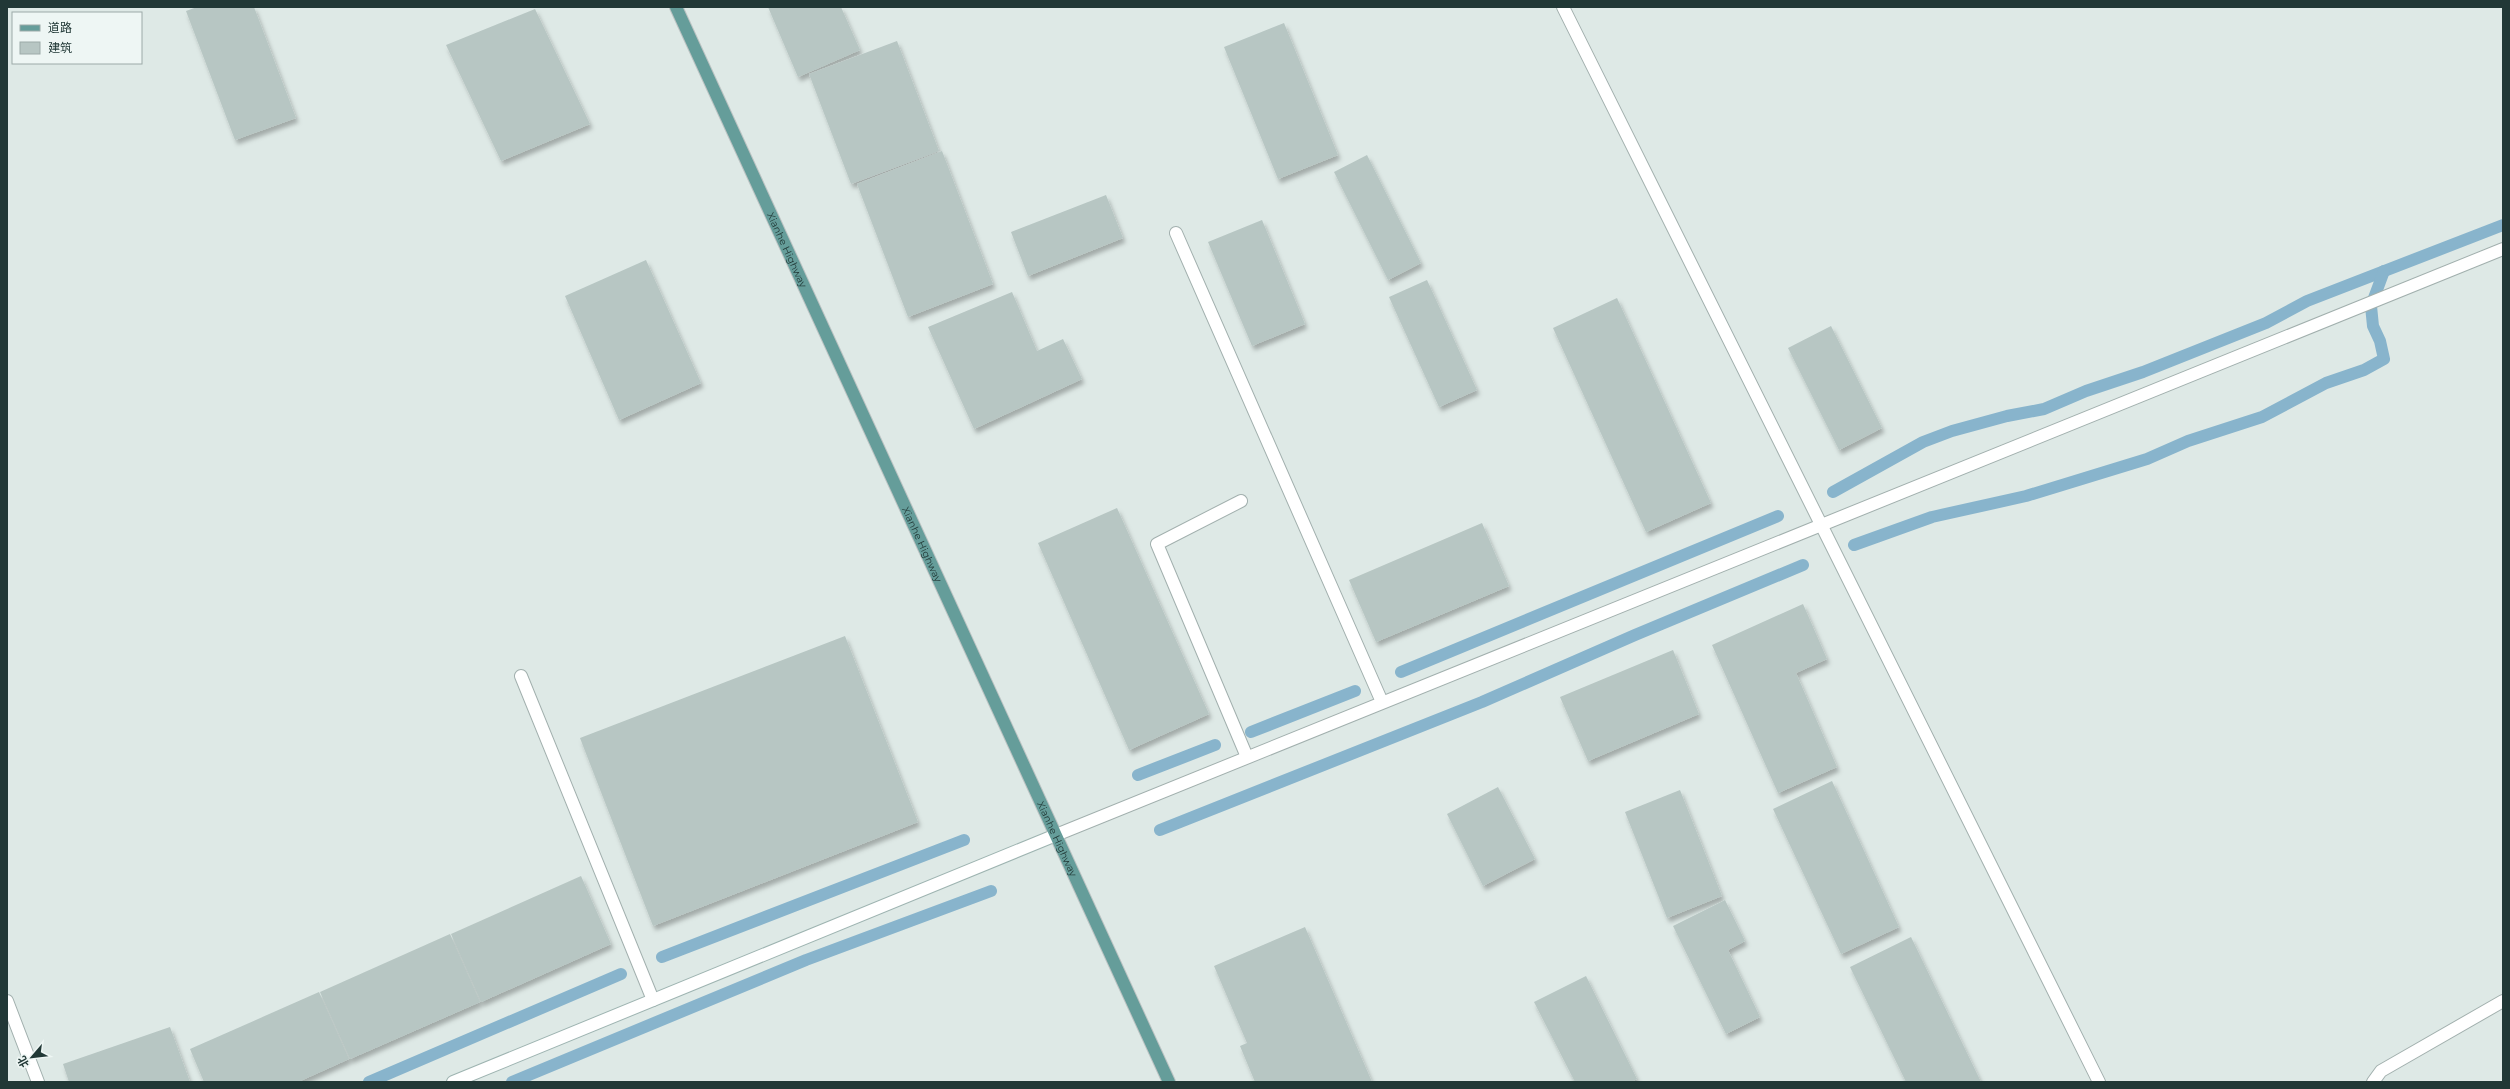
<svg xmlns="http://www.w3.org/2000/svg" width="2510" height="1089" font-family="Montserrat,'Noto Sans SC',sans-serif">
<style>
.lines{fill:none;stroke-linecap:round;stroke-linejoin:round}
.stream{stroke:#88b4cc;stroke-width:12}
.building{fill:#b7c6c3;filter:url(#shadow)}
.lane-casing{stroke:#a2b0ae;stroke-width:14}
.street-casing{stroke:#a2b0ae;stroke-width:14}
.secondary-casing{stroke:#9eb4b1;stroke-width:14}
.primary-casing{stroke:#bcc3c3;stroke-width:14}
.lane{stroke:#fff;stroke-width:12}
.street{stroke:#fff;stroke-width:12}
.secondary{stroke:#fff;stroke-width:12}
.primary{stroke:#659d9a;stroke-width:12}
.labels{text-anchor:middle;stroke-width:3;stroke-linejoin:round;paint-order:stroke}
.street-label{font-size:10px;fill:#213836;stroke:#eef6f4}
</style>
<defs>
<filter id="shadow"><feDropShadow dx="2.5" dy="4.5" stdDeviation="2" flood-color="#0004"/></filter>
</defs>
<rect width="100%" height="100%" fill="#dee9e6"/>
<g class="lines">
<g class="stream">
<polyline points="1833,492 1923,442 1952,431 2007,416 2044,409 2086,391 2143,372 2266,323 2307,301 2503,225"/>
<polyline points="1854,545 1932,517 2026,496 2147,459 2188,441 2262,417 2326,383 2364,370 2384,359 2380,341 2373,326 2371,306 2384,271"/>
<polyline points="1401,672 1778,516"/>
<polyline points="1251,732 1355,691"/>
<polyline points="1138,775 1215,745"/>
<polyline points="1160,830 1482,702 1635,635 1803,565"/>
<polyline points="662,957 964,840"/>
<polyline points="369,1082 621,974"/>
<polyline points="512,1082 806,960 991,891"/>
</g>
</g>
<g class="building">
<polygon points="197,7 254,7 296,118 235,140 186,11"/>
<polygon points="768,7 841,7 860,50 798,77"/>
<polygon points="535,9 590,124 501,161 446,45"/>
<polygon points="1284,23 1338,155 1278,179 1224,47"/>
<polygon points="897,41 939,151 851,184 809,74"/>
<polygon points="942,151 993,284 908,317 857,184"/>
<polygon points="1367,155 1421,263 1388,280 1334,172"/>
<polygon points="1106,195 1123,238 1028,276 1011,232"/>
<polygon points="1262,220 1305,324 1252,346 1208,242"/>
<polygon points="646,260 701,383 619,420 565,296"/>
<polygon points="1427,280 1477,390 1439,407 1389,297"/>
<polygon points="1012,292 1037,351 1063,339 1082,379 974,429 928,327"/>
<polygon points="1617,298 1711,503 1646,532 1553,328"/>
<polygon points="1831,326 1882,428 1839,450 1788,348"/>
<polygon points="1117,508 1209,714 1129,750 1038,543"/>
<polygon points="1482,523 1509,586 1376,642 1349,580"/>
<polygon points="1803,604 1827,659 1796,673 1837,767 1778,793 1712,645"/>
<polygon points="845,636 918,822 653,926 580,738"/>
<polygon points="1673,650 1699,714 1588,761 1560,697"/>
<polygon points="1832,781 1899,927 1841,954 1773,809"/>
<polygon points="1498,787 1535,859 1483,886 1447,814"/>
<polygon points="1680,790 1722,896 1667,918 1625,812"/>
<polygon points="581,876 611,944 481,1002 451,934"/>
<polygon points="1725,900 1745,941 1728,950 1760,1017 1726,1034 1673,926"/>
<polygon points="1305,927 1372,1082 1255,1082 1240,1046 1247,1043 1214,966"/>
<polygon points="450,934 480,1002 350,1059 320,992"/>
<polygon points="1911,937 1981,1082 1906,1082 1850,967"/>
<polygon points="1586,976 1637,1079 1631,1082 1575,1082 1534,1002"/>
<polygon points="319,992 349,1059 298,1082 204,1082 190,1049"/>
<polygon points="170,1027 190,1082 69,1082 63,1064"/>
</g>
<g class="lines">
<g class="lane-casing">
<polyline id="lane" points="1241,501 1157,544 1247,757"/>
</g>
<g class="street-casing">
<g id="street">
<polyline points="1563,7 2099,1082"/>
<polyline points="1176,233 1382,702"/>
<polyline points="521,676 653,1000"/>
<polyline points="1056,835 2503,249"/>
<polyline points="7,1001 38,1082"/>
<polyline points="2373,1082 2381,1071 2503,1001"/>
</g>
</g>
<g class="secondary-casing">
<polyline id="secondary" points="453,1082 1056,835"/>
</g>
<g class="primary-casing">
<g id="primary">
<path id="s1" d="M676,7l493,1075"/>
</g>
</g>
<use href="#lane" class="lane"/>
<use href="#street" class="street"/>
<use href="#secondary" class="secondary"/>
<use href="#primary" class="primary"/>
</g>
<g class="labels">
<g class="street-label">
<text dy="4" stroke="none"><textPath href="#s1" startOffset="267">Xianhe Highway</textPath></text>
<text dy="4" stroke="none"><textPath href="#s1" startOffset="591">Xianhe Highway</textPath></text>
<text dy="4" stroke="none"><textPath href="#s1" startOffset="915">Xianhe Highway</textPath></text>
</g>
</g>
<rect width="2510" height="1089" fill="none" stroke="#213836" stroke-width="16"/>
<rect x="12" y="12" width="130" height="52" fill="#eef6f4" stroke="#9caaa8"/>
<rect x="20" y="25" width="20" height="6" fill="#659d9a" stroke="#9caaa8"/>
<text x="48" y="32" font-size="12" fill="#213836">道路</text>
<rect x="20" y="42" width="20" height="12" fill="#b7c6c3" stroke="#9caaa8"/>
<text x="48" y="52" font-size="12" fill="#213836">建筑</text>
<g transform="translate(32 1057) rotate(242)" stroke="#eef6f4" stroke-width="3" paint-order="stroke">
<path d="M0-3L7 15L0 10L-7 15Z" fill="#213836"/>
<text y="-6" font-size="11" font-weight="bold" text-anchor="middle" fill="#213836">北</text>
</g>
</svg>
